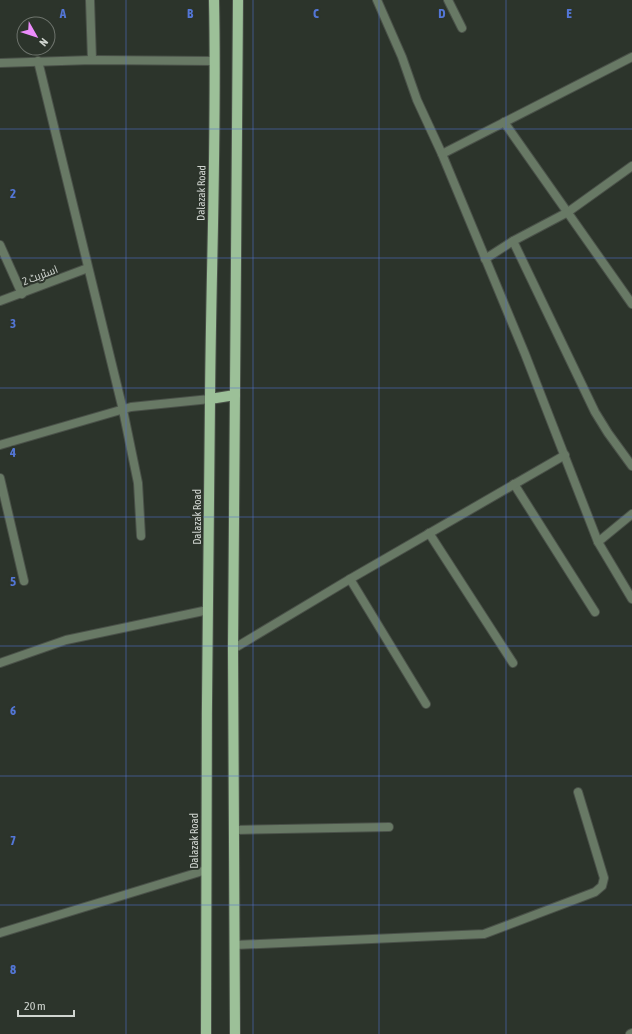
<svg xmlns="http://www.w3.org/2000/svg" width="632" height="1034" font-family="'Asap Condensed',Cairo,sans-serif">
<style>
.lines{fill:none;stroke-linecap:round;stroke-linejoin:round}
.minor-casing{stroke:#4a5149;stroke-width:10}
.primary-casing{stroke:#4a5149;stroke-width:12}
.minor{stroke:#687965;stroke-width:8}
.primary{stroke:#9cc098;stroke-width:10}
.grid{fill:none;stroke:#5376d6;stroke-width:1;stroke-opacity:0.55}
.labels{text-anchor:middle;stroke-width:4;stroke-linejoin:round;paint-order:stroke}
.street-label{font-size:11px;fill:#d0d5d0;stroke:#2c342b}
.grid-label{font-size:13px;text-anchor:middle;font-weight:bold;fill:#5376d6;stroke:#2c342b;stroke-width:4;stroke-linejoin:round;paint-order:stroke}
</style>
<rect width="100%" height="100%" fill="#2c342b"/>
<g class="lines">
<g class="minor-casing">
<g id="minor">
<polyline points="90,0 92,60"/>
<polyline points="377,0 402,57 417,100 442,154 525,354 598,542 632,599"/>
<polyline points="448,0 462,28"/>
<polyline points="38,61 123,410 138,483 141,536"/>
<polyline points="0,63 92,60 215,61"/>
<polyline points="504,122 632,304"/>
<polyline points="442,154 632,57"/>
<polyline points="513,241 595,412 608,433 632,466"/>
<polyline points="0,245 22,294"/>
<polyline points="485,259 513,241 568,212 632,166"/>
<polyline points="0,301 88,268"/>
<polyline points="0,445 131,407 210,399"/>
<polyline points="0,478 24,581"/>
<polyline points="514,484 595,612"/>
<polyline points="429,533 513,663"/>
<polyline points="598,542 632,514"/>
<polyline points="350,579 426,704"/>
<polyline points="233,649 350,579 565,455"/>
<polyline points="0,663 66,640 208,610"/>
<polyline points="234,830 389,827"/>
<polyline points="0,933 206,870"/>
<polyline points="235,945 484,934 595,892 602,886 604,878 578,792"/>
<polyline points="630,1034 632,1033"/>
</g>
</g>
<g class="primary-casing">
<g id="primary">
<polyline points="210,399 235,395"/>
<path d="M206,1034c0,-211 1,-423 4,-634 1,-133 7,-267 4,-400"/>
<polyline points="235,1034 233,649 238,0"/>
</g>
</g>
<use href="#minor" class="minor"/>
<use href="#primary" class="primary"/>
</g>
<path class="grid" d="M126,0v1034M253,0v1034M379,0v1034M506,0v1034M0,129h632M0,258h632M0,388h632M0,517h632M0,646h632M0,776h632M0,905h632"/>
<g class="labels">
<g class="street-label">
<text transform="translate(201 193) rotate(-89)" y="4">Dalazak Road</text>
<text transform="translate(40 275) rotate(-21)" y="4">اسٹریٹ 2</text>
<text transform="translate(197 517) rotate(-90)" y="4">Dalazak Road</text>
<text transform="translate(194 841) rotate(-90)" y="4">Dalazak Road</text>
</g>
</g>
<g class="grid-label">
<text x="63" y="18">A</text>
<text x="190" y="18">B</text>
<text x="316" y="18">C</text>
<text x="442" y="18">D</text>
<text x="569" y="18">E</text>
<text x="13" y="198">2</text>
<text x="13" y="328">3</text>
<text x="13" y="457">4</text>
<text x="13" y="586">5</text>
<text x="13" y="715">6</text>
<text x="13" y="845">7</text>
<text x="13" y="974">8</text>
</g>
<g transform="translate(36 36) rotate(129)"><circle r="19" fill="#2c342b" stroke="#6e746d"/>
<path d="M0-3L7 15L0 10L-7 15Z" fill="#ec8cfb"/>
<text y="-6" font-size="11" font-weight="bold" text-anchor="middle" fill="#d0d5d0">N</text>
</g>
<path d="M18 1010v6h56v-6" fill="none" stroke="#d0d5d0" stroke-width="2"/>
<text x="24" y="1010" font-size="12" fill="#d0d5d0" stroke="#2c342b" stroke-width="3" paint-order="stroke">20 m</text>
</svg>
